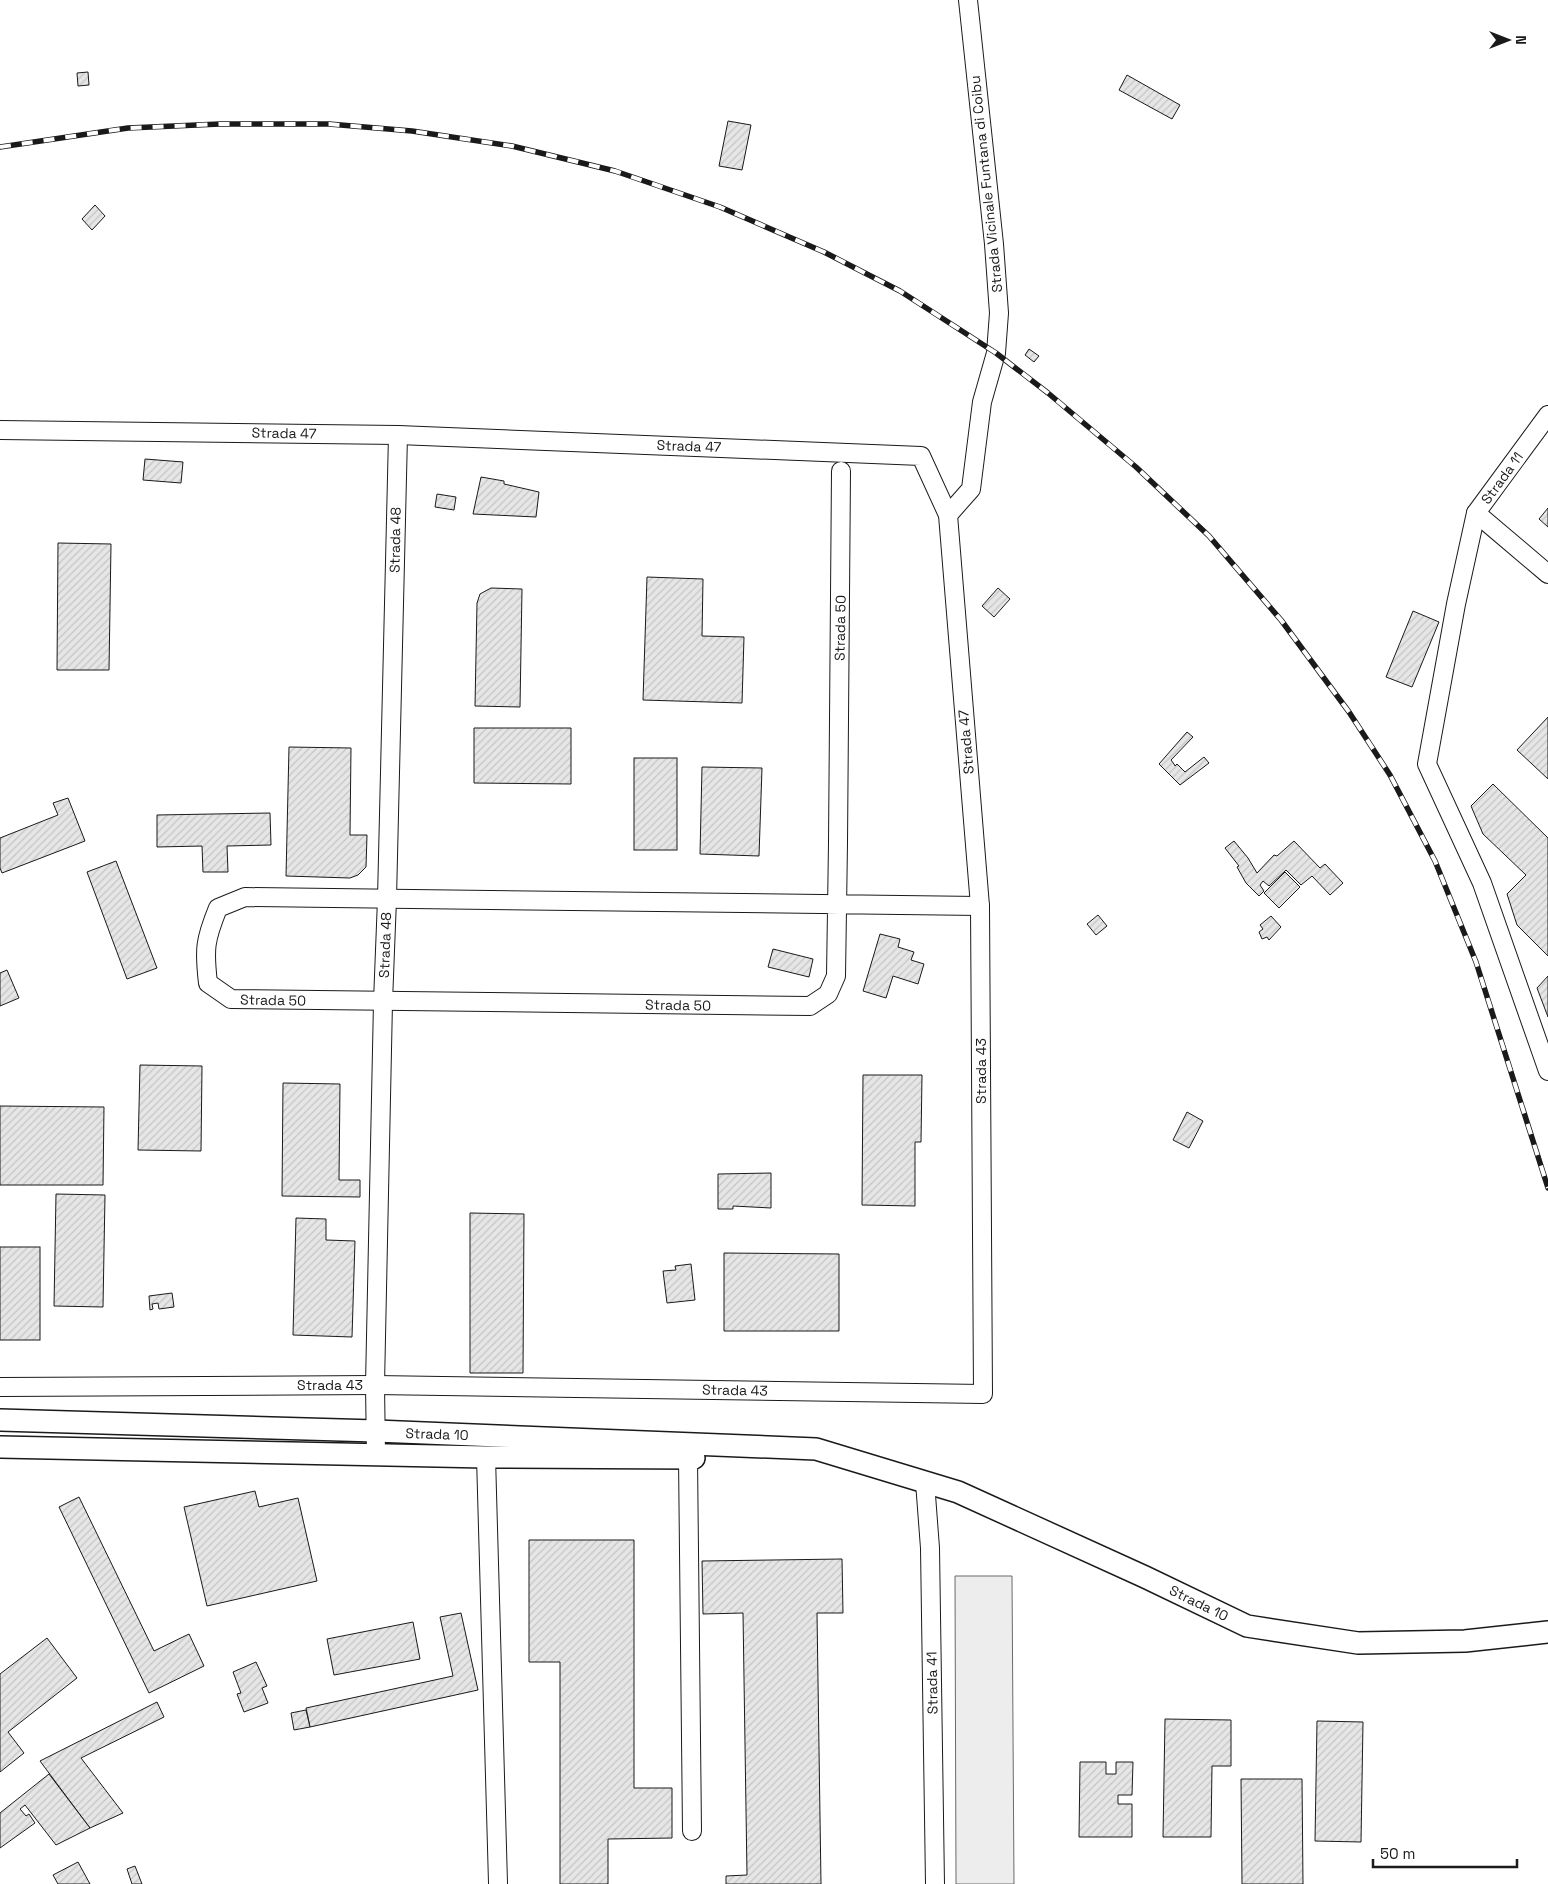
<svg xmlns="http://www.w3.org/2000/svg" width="1548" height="1884" font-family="'Space Grotesk',sans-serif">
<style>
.parking{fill:#ededed;stroke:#6a6a6a}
.building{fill:url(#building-hatch);stroke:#1a1a1a}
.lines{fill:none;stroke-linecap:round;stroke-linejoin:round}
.minor-casing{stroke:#1a1a1a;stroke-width:20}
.tertiary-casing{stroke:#1a1a1a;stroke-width:24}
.minor{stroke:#fff;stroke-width:18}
.tertiary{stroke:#fff;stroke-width:21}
.rail-casing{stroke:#1a1a1a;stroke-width:5.5}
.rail{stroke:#fff;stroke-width:4;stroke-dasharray:11;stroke-linecap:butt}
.labels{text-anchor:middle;stroke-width:4;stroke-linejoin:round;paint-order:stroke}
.street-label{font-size:14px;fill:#1a1a1a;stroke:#fff}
</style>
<defs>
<pattern id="building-hatch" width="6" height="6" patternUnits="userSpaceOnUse" patternTransform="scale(1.25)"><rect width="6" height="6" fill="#e6e6e6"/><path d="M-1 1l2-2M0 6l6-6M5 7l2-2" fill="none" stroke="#c5c5c5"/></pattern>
</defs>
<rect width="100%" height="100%" fill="#fff"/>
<polygon class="parking" points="955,1576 1012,1576 1014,1884 956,1884"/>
<g class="building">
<polygon points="88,72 89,85 78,86 77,73"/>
<polygon points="1127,75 1180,105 1172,119 1119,90"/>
<polygon points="728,121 751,125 742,170 719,166"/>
<polygon points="95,205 105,216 92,230 82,219"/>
<polygon points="1029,349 1039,356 1034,362 1025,355"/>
<polygon points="145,459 183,462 181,483 143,480"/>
<polygon points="481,477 504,481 504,484 539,492 536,517 473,514"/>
<polygon points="437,494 456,497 454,510 435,507"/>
<polygon points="1548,508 1548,527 1539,519"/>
<polygon points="58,543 111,544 109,670 57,670"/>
<polygon points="647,577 703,579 702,636 744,637 742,703 643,700"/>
<polygon points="491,588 522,589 520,707 475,706 477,603 480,594"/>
<polygon points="998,588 1010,599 994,617 982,606"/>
<polygon points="1413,611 1439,622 1412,687 1386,677"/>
<polygon points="1548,717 1548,779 1517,750"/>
<polygon points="474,728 571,728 571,784 474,783"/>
<polygon points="1187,732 1193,737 1171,760 1174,764 1175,766 1177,764 1185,772 1204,757 1209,763 1180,785 1159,764"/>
<polygon points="289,747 351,748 350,835 367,835 366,867 358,875 350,878 286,876"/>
<rect x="634" y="758" width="43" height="92"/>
<polygon points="702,767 762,768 759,856 700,854"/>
<polygon points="1493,784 1548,838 1548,956 1517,925 1507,894 1526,875 1483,834 1471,806"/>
<polygon points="68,798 85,841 2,873 0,868 0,838 58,815 53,803"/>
<polygon points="270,813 271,845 227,846 228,872 203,872 202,846 157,847 157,815"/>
<polygon points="1234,841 1248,858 1257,873 1274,855 1277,856 1294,841 1320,868 1325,864 1343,883 1330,895 1312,876 1301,885 1286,870 1269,886 1263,881 1260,885 1264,891 1259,896 1246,883 1237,867 1239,866 1225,848"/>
<polygon points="116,861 157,968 127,979 87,872"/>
<polygon points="1285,872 1300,887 1279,908 1264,893"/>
<polygon points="1098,915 1107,926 1096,935 1087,924"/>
<polygon points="1271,916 1281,927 1269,940 1267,937 1262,939 1259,932 1263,929 1260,925"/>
<polygon points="880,934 900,939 898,947 914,952 911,960 924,964 918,984 893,976 886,998 863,991"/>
<polygon points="773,949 813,959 809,977 768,967"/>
<polygon points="7,970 19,998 0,1006 0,973"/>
<polygon points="1548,976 1548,1017 1537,988"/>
<polygon points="140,1065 202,1066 201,1151 138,1150"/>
<polygon points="863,1075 922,1075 921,1142 915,1142 915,1206 862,1205"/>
<polygon points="283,1083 340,1084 339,1180 360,1180 360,1197 282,1196"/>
<polygon points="0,1106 104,1107 103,1185 0,1185"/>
<polygon points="1187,1112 1203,1121 1189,1148 1173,1140"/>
<polygon points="771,1173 771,1208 733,1206 733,1209 718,1209 718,1174"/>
<polygon points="56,1194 105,1195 103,1307 54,1306"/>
<polygon points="470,1213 524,1214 523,1373 470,1373"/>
<polygon points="296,1218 326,1219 326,1240 355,1241 352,1337 293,1335"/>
<rect x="0" y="1247" width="40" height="93"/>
<polygon points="724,1253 839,1254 839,1331 724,1331"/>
<polygon points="691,1264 695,1300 667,1303 663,1271 676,1270 675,1266"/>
<polygon points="172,1293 174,1307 159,1309 158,1303 152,1304 153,1309 150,1310 149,1296"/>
<polygon points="255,1491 259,1507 298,1498 317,1581 207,1606 184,1507"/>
<polygon points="79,1497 154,1651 189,1634 204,1666 149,1693 59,1507"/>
<polygon points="529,1540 634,1540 634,1788 672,1788 672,1838 608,1839 608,1884 560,1884 560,1662 529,1662"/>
<polygon points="842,1559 843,1613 817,1613 821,1884 726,1884 726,1876 747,1875 743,1613 703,1614 702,1561"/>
<polygon points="461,1613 478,1690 310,1727 306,1708 453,1676 440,1617"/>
<polygon points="413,1622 420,1659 334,1675 327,1639"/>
<polygon points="47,1638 77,1678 8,1732 24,1753 0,1772 0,1674"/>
<polygon points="256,1662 267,1686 262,1688 268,1703 244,1712 237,1694 241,1693 233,1672"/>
<polygon points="157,1702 164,1717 81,1758 123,1813 90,1828 40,1761"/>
<polygon points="306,1710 310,1727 294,1730 291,1713"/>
<polygon points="1165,1719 1231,1720 1231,1766 1212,1766 1211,1837 1163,1837"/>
<polygon points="1317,1721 1363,1722 1361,1842 1315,1841"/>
<polygon points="1080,1762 1106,1762 1106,1774 1116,1774 1116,1762 1133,1762 1132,1795 1118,1795 1118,1804 1132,1804 1132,1837 1079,1837"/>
<polygon points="49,1774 90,1828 56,1845 25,1805 20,1809 26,1816 29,1814 35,1823 0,1848 0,1813"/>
<polygon points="1241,1779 1302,1779 1303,1884 1242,1884"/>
<polygon points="78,1862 90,1884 58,1884 53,1875"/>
<polygon points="135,1866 142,1884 132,1884 127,1869"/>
</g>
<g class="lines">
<g class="minor-casing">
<g id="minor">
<polyline points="1548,415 1476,513 1548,574"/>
<polyline points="0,430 398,435 921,456 948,515 980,906 983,1394 375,1385 0,1387"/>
<path d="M841,471l-3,372 -2,133 -8,18 -18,12 -579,-7 -23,-16c-4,-34 -3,-43 10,-75l27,-11 735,9"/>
<polyline points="1476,513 1456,604 1427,764 1482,883 1548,1071"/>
<polyline points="948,515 971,489 982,402 996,353 999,313 994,244 968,0"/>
<polyline points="376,1455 375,1385 383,1002 387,899 398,435"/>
<polyline points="486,1457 498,1883"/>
<polyline points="688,1458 692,1831"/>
<polyline points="925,1482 930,1548 935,1884"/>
</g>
</g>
<g class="tertiary-casing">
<g id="tertiary">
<polyline points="0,1420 376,1431 816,1449 958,1492 1145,1577 1247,1626 1358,1643 1465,1641 1548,1632"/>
<polyline points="0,1447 486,1457 694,1458"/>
</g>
</g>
<use href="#minor" class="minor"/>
<use href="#tertiary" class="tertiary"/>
<g class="rail-casing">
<polyline id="rail" points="0,147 128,128 220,124 329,124 412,131 512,146 615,171 720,207 824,252 900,291 996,353 1048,393 1136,467 1209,536 1281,620 1349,712 1390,775 1435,861 1476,962 1548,1188"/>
</g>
<use href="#rail" class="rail"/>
</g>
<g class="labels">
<g class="street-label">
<text transform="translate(986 184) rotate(-96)" y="5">Strada Vicinale Funtana di Coibu</text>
<text transform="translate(284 433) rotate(1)" y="5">Strada 47</text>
<text transform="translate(689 446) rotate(2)" y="5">Strada 47</text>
<text transform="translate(1502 478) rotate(-54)" y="5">Strada 11</text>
<text transform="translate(395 540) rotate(-89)" y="5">Strada 48</text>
<text transform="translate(840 628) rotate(-89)" y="5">Strada 50</text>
<text transform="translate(966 742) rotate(-95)" y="5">Strada 47</text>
<text transform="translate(385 945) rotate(-88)" y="5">Strada 48</text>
<text transform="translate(273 1000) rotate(1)" y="5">Strada 50</text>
<text transform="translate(678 1005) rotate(1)" y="5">Strada 50</text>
<text transform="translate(981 1071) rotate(-90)" y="5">Strada 43</text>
<text x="330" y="1390">Strada 43</text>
<text transform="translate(735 1390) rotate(1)" y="5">Strada 43</text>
<text transform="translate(437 1434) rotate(2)" y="5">Strada 10</text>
<text transform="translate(1199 1603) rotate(26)" y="5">Strada 10</text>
<text transform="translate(932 1683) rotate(-91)" y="5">Strada 41</text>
</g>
</g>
<g transform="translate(1508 40) rotate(90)" stroke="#ffffff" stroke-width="4" paint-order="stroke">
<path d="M0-4L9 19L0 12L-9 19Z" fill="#1a1a1a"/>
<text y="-8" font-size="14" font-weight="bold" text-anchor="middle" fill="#1a1a1a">N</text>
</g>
<path d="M1373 1859v8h144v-8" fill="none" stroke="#1a1a1a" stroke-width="2.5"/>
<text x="1380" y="1859" font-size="15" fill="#1a1a1a" stroke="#ffffff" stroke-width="4" paint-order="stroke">50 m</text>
</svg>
